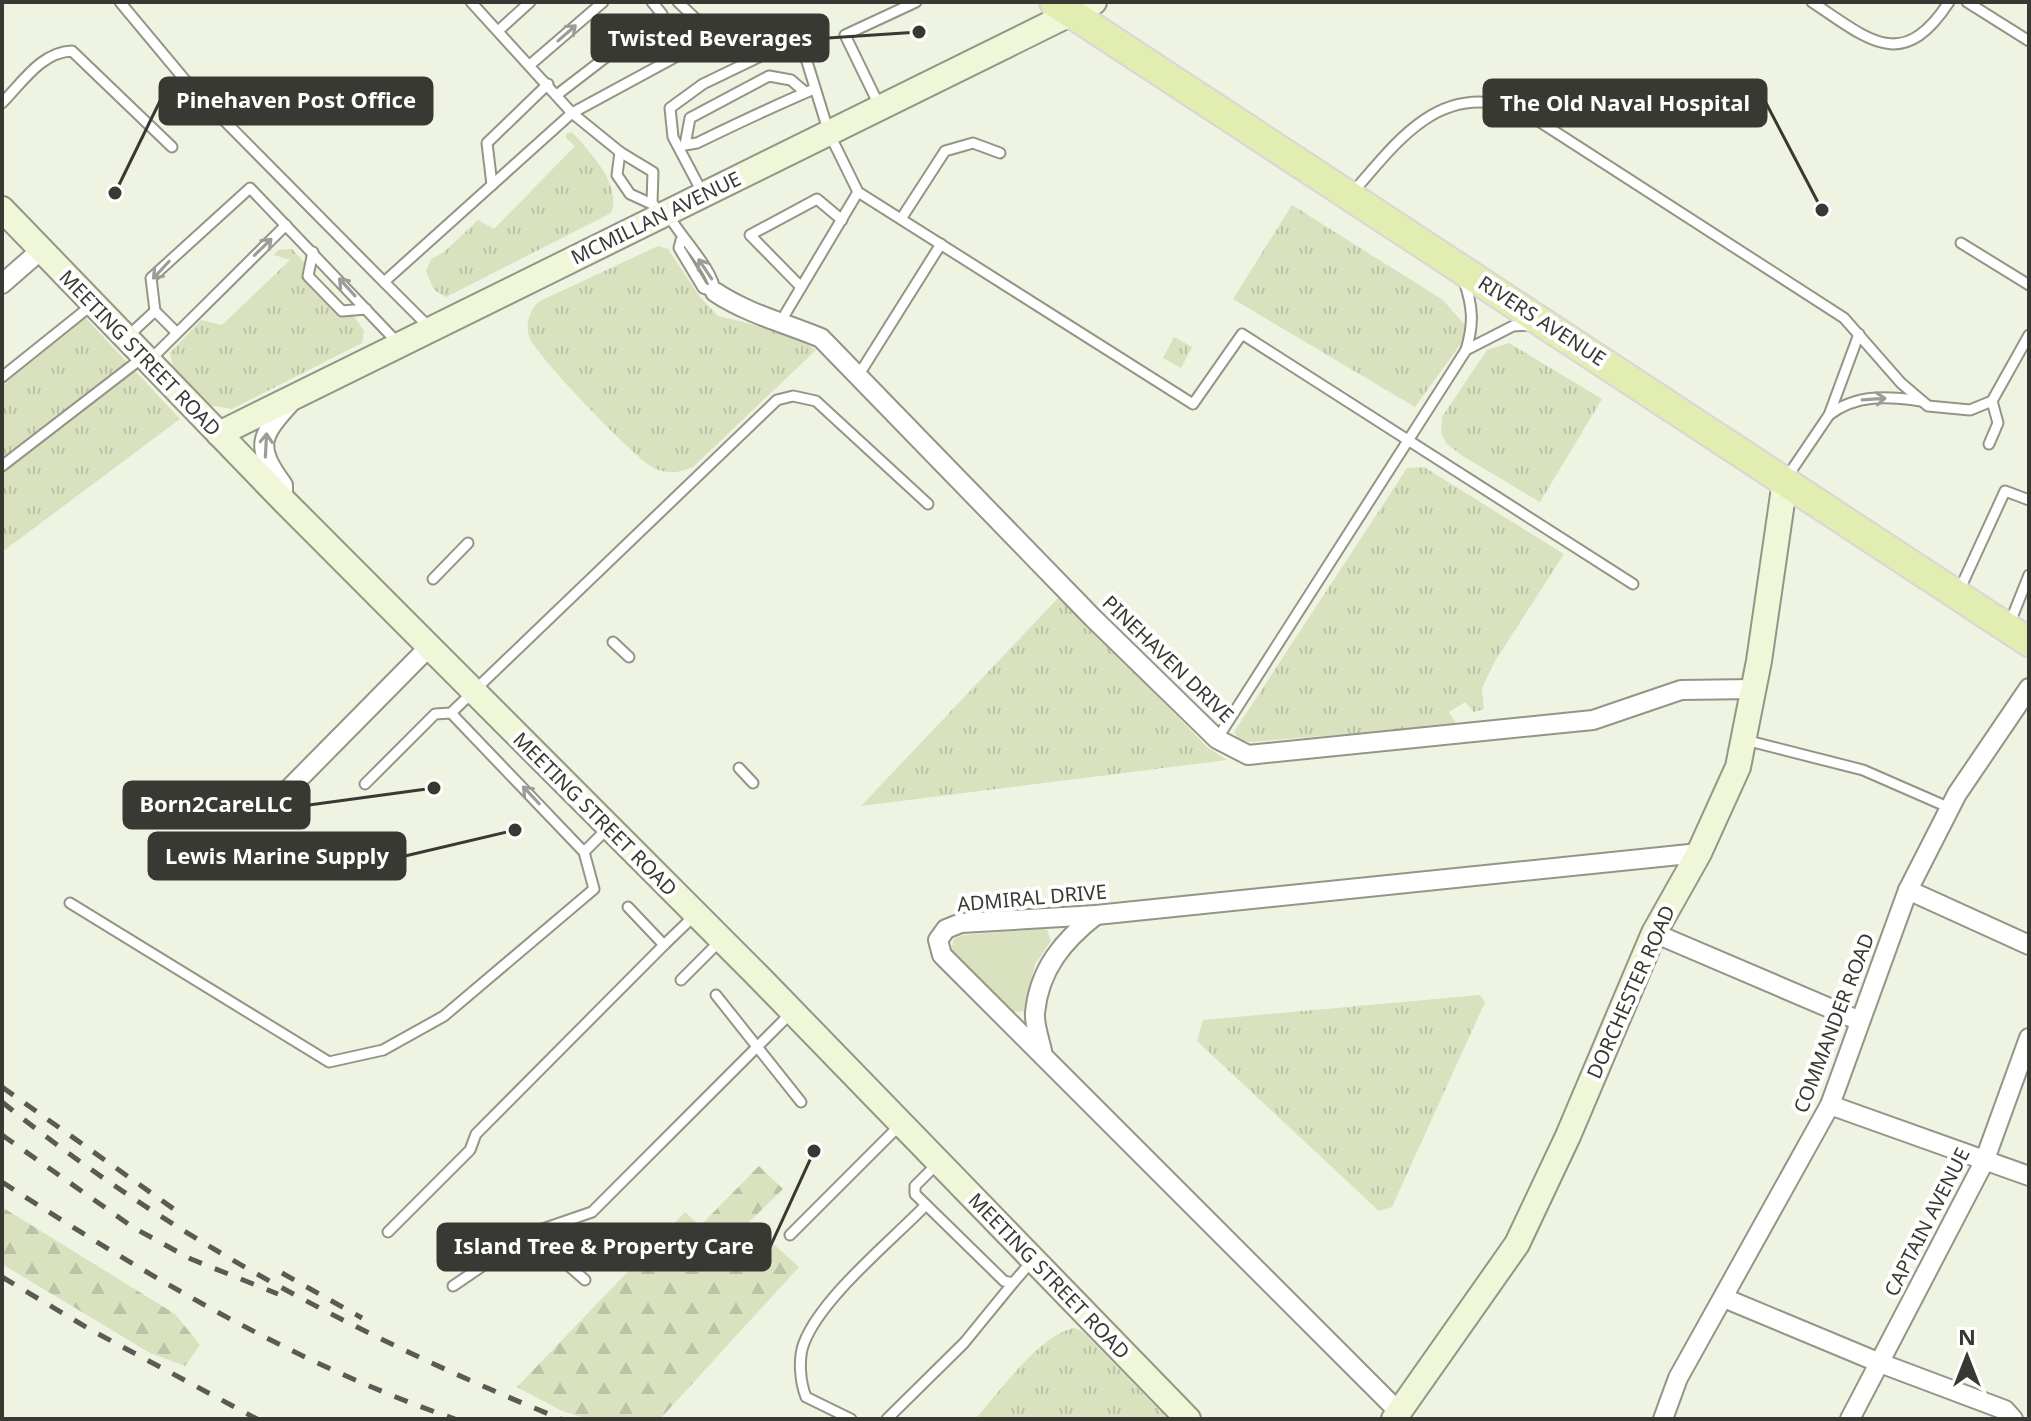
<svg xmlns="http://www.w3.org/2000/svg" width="2031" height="1421" font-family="'Noto Sans',sans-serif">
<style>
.grass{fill:url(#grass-tufts)}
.forest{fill:url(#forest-firs)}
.green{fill:#d9e1bf}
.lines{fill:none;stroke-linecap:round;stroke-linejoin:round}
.lane-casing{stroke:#929686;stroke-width:13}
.street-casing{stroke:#929686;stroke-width:22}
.secondary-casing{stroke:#929686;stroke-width:28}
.primary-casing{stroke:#d7d7d6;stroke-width:32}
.lane{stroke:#fff;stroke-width:9}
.street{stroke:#fff;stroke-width:18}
.secondary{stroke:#f0f6d8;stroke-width:24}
.primary{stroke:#e2edb2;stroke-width:28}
.rail{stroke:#5a5c54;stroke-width:5;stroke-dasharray:14 14;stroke-linecap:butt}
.oneway{stroke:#9c9c99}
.labels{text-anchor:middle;stroke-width:8;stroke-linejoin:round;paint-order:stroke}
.street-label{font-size:20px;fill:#383933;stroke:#fff}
.leader{fill:none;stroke:#383933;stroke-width:3}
.callout-dot{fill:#383933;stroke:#fff;stroke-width:3}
.callout{fill:#383933;stroke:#383933;stroke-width:3}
.callout-label{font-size:22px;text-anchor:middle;font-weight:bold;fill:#fff}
</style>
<defs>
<pattern id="grass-tufts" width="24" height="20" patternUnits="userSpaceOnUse" patternTransform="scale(2)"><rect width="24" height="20" fill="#d9e1bf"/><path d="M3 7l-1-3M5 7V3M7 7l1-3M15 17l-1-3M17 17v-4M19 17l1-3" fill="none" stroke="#bbc2a5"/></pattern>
<pattern id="forest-firs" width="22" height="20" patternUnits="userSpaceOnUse" patternTransform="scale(2)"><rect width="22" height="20" fill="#d9e1bf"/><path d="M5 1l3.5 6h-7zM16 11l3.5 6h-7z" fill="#bbc2a5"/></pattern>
</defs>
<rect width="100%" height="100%" fill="#eff3e2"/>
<g class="grass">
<path d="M572,132c17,19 51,54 39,81l-165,84 -12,-7 -8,-19 5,-12 12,-6 35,-33 16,9 81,-83 -9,-8v-4z"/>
<polygon points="1292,205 1443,300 1463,323 1473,327 1415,407 1233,299"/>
<path d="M658,246l10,3 32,48 18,19 74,18 24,16 -123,117c-15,6 -26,8 -41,0 -18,-10 -119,-114 -123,-131 -4,-12 1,-25 9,-34z"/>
<polygon points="292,249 356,319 364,331 362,343 232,409 208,405 174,371 170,353 201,320 222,325 290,260 274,255 278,250"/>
<polygon points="81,313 180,419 2,552 2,377"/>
<polygon points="1174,337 1192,347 1181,368 1163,358"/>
<polygon points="1509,343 1602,399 1540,502 1461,455 1446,443 1441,432 1442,417 1487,350"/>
<polygon points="1424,467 1564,554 1495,661 1482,688 1484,709 1474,712 1465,702 1449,712 1457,725 1250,742 1239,740 1234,732 1407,468"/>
<polygon points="1060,596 1208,748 1227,760 861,806"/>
<polygon points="1480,995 1485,1002 1392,1207 1379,1211 1197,1041 1203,1020"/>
<path d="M1074,1328l8,3 86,88h-193c25,-27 64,-84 99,-91z"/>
</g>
<g class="forest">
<polygon points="759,1166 783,1189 749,1222 799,1267 660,1419 587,1419 562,1411 517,1387 685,1212 700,1226"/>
<polygon points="2,1207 175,1314 200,1345 185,1366 150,1353 2,1264"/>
</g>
<polygon class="green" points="1042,929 1047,930 1051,941 1035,964 1025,1011 1011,1012 951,950 954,939 963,935"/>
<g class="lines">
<g class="lane-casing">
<g id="lane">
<polyline points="120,2 190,86 384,282"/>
<polyline points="471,2 572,113 620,152 653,172 652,202"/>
<path d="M1812,2c56,37 90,72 137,0"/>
<polyline points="1967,2 2029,41"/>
<polyline points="498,31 530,2"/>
<polyline points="531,64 603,2"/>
<path d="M805,92l-14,-12 -22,-4 -79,42 -5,27 12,-2c39,-19 77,-37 117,-54"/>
<polyline points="558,94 662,14 652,2"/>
<path d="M2,103c20,-20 39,-51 70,-52l100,96"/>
<polyline points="879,105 845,35 916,2"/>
<polyline points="620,152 617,175 630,194 654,205"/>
<polyline points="492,185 487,143 548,84"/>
<polyline points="702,192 673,137 670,108 703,84 786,44 804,52 829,133 858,192 1193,404 1242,334 1633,584"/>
<path d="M1353,192c40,-45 80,-104 150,-87 11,2 23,10 34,15l307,198 57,65 27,23 42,4 22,-9 37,-66"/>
<path d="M667,213c11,21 48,58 48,79l-12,-4 -24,-40 2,-8"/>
<polyline points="901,219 945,151 973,143 1000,153"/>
<polyline points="1961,243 2029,285"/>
<polyline points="313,252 308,276 342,311 366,309"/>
<path d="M1464,281c9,26 10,43 2,69l47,-24 18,-1"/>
<polyline points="801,287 750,235 817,199 842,220"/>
<polyline points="155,311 176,332"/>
<polyline points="781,321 858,192"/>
<polyline points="430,328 384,282 572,113 714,36 678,2"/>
<polyline points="127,337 155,311 151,278 250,188 397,342"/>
<polyline points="151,359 286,225"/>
<polyline points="858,376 941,244"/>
<polyline points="2,377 93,304"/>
<path d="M1829,415c27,-21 59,-19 92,-14"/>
<polyline points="1989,444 1998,423 1992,401"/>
<polyline points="2,466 142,358"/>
<polyline points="1787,477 1829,415 1859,334"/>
<polyline points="433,579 468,543"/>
<polyline points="1959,591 2005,491 2029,500"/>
<polyline points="2009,625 2029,575"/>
<polyline points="613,642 629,657"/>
<polyline points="1217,739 1466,350"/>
<polyline points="1745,740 1863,770 1950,808"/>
<polyline points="739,768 753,783"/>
<polyline points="365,784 435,714 451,713 777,400 793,396 816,401 928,504"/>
<polyline points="584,852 609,827"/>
<polyline points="70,903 329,1062 383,1050 444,1016 594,889 584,852 451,713"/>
<polyline points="628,907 664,945 696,914"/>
<polyline points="681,980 719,942"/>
<polyline points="716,995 801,1102"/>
<polyline points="936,1165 915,1186 915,1194 1004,1281 1013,1283 1032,1261"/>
<polyline points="388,1232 470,1150 476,1134 664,945"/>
<polyline points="531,1233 585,1280"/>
<polyline points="790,1235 899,1126"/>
<polyline points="453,1286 531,1233 592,1212 792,1012"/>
<path d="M851,1419l-45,-22c-6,-15 -8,-39 -2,-54 17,-45 87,-102 122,-138"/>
<polyline points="887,1419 964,1343 1013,1283"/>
</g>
</g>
<g class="street-casing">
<g id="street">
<polyline points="2,284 41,250"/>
<path d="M715,292c33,22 70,31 106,46l272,280 124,121 31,16 345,-35 88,-30 72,-1"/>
<path d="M283,496v-11c-29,-39 -23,-49 8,-83"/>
<polyline points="272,806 430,646"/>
<polyline points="1908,890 2029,945"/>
<polyline points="1654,933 1860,1021"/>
<path d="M1043,1056c-2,-13 -9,-30 -8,-43 4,-44 29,-73 61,-98"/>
<polyline points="1830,1105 2029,1176"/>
<polyline points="1724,1298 1880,1363 2005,1410 2013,1419"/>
<polyline points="1399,1412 942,955 938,940 946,929 961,923 1096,915 1699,853"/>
<polyline points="1663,1419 1678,1378 1830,1105 1908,890 1957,794 2029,688"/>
<polyline points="1850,1419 1984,1162 2029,1038"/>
</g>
</g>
<g class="secondary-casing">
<g id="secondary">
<polyline points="2,209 282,499 759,977 1188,1419"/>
<polyline points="219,434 1094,2"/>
<polyline points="1394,1419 1517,1244 1568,1136 1654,933 1699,853 1738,767 1759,661 1785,481"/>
</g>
</g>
<g class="primary-casing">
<polyline id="primary" points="1054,2 2029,642"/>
</g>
<use href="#lane" class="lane"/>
<use href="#street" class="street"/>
<use href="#secondary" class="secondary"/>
<use href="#primary" class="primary"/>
<g class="rail">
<polyline points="2,1087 178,1212"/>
<path d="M2,1102c166,135 362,237 559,317"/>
<polyline points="2,1135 134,1228 191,1259 278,1294"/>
<path d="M2,1182c142,92 293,182 453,237"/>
<polyline points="282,1273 362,1318"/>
<polyline points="2,1277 91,1330 257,1419"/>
</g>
</g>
<defs><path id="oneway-shaft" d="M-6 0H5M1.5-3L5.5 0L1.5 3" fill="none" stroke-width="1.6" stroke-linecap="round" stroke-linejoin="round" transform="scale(2)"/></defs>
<g class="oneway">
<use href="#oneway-shaft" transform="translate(567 33) rotate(-41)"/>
<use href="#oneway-shaft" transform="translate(263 247) rotate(-44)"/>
<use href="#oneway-shaft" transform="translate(705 269) rotate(-124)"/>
<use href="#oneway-shaft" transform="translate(161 270) rotate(133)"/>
<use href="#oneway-shaft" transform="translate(347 287) rotate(-132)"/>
<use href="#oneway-shaft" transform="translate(1874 399) rotate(-4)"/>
<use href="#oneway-shaft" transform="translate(266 445) rotate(-87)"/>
<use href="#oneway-shaft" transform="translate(531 795) rotate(-133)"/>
</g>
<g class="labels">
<g class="street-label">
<text transform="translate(656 218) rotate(-26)" y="7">MCMILLAN AVENUE</text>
<text transform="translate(1542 321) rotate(33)" y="7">RIVERS AVENUE</text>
<text transform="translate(140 353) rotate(46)" y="7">MEETING STREET ROAD</text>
<text transform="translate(1168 659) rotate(44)" y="7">PINEHAVEN DRIVE</text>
<text transform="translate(595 814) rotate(45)" y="7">MEETING STREET ROAD</text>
<text transform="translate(1032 898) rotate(-5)" y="7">ADMIRAL DRIVE</text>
<text transform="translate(1631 992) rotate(-66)" y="7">DORCHESTER ROAD</text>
<text transform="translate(1834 1023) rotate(-69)" y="7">COMMANDER ROAD</text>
<text transform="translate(1927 1222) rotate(-63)" y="7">CAPTAIN AVENUE</text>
<text transform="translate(1049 1276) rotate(46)" y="7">MEETING STREET ROAD</text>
</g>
</g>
<path class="leader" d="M919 32L828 38M115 193L160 101M1822 210L1766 103M434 788L309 805M515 830L405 856M814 1151L770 1247"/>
<g class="callout-dot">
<circle cx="919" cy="32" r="8"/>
<circle cx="115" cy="193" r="8"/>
<circle cx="1822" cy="210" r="8"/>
<circle cx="434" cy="788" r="8"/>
<circle cx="515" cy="830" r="8"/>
<circle cx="814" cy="1151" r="8"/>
</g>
<g class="callout">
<rect x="592" y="15" width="236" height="46" rx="8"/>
<rect x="160" y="78" width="272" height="46" rx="8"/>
<rect x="1484" y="80" width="282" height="46" rx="8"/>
<rect x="124" y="782" width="185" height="46" rx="8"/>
<rect x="149" y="833" width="256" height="46" rx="8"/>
<rect x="438" y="1224" width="332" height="46" rx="8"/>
</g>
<g class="callout-label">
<text x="710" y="46">Twisted Beverages</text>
<text x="296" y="108">Pinehaven Post Office</text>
<text x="1625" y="111">The Old Naval Hospital</text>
<text x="216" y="812">Born2CareLLC</text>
<text x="277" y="864">Lewis Marine Supply</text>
<text x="604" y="1254">Island Tree &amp; Property Care</text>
</g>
<rect width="2031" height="1421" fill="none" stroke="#383933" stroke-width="8"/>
<g transform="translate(1967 1357)" stroke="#ffffff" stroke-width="6" paint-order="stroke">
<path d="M0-6L14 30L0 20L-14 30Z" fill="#383933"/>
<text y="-12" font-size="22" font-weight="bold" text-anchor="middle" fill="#383933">N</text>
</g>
</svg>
